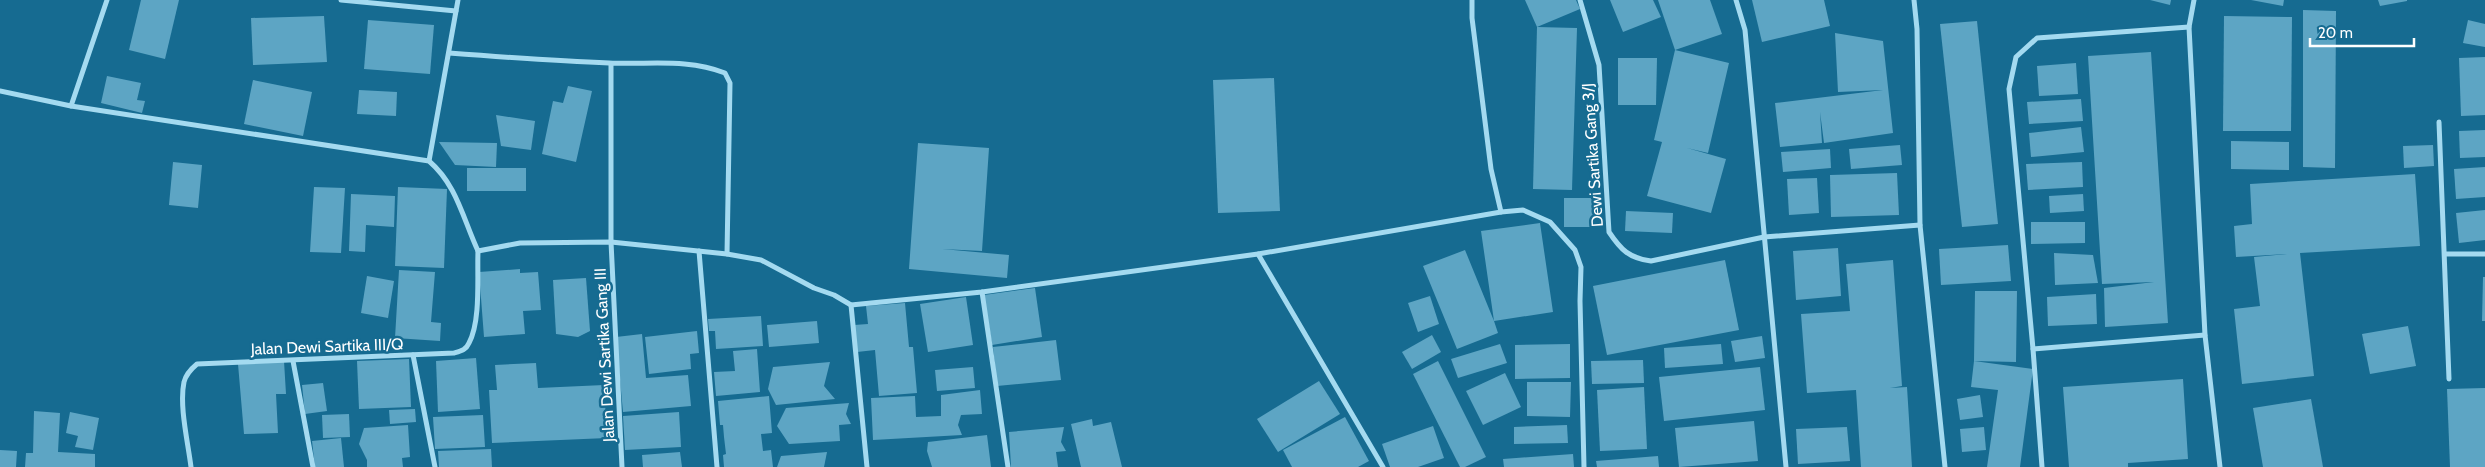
<svg xmlns="http://www.w3.org/2000/svg" width="2485" height="467" font-family="Cabin,sans-serif">
<style>
.building{fill:#5da5c4}
.lines{fill:none;stroke-linecap:round;stroke-linejoin:round}
.minor{stroke:#a4daf0;stroke-width:5}
.labels{text-anchor:middle;stroke-width:5;stroke-linejoin:round;paint-order:stroke}
.street-label{font-size:16px;fill:#fff;stroke:#166b91}
</style>
<rect width="100%" height="100%" fill="#166b91"/>
<g class="building">
<polygon points="141,0 179,0 165,59 129,50"/>
<polygon points="1525,0 1576,0 1580,9 1537,27"/>
<polygon points="1610,0 1653,0 1661,17 1623,32"/>
<polygon points="1658,0 1710,0 1722,34 1675,50"/>
<polygon points="1752,0 1824,0 1830,26 1762,42"/>
<polygon points="2150,0 2171,0 2170,5"/>
<polygon points="2251,0 2284,0 2283,6"/>
<polygon points="2378,0 2407,0 2407,1 2380,6"/>
<polygon points="2303,10 2336,11 2335,168 2303,167"/>
<polygon points="324,16 327,62 253,65 251,18"/>
<polygon points="2224,16 2292,17 2291,131 2223,131"/>
<polygon points="368,20 434,25 430,74 364,69"/>
<polygon points="2468,20 2485,24 2485,47 2463,43"/>
<polygon points="1977,21 1998,224 1962,227 1940,24"/>
<polygon points="1537,27 1577,28 1572,190 1533,189"/>
<polygon points="1835,33 1883,41 1893,133 1824,143 1820,112 1822,143 1780,147 1775,103 1883,90 1838,92"/>
<polygon points="1675,50 1729,63 1708,153 1687,148 1726,159 1711,213 1647,196 1662,142 1654,140"/>
<polygon points="2151,52 2168,323 2105,327 2104,288 2154,282 2102,284 2088,56"/>
<polygon points="2485,57 2485,115 2461,116 2459,58"/>
<polygon points="1618,58 1657,58 1656,105 1618,105"/>
<polygon points="2076,63 2078,94 2039,96 2037,66"/>
<polygon points="107,76 141,83 137,100 145,101 142,113 101,103"/>
<polygon points="1274,78 1280,211 1218,213 1213,80"/>
<polygon points="253,80 312,92 303,136 244,124"/>
<polygon points="568,86 592,91 576,162 542,154 553,101 563,103"/>
<polygon points="359,90 397,92 396,116 357,114"/>
<polygon points="2081,99 2083,121 2029,124 2027,102"/>
<polygon points="496,115 535,121 531,150 501,146"/>
<polygon points="2081,127 2084,152 2031,157 2029,133"/>
<polygon points="2485,130 2485,157 2460,158 2459,131"/>
<polygon points="2231,141 2289,142 2289,170 2231,169"/>
<polygon points="439,142 497,143 496,167 455,165"/>
<polygon points="918,143 989,148 982,251 942,249 1009,255 1007,278 909,269"/>
<polygon points="1900,145 1902,165 1851,169 1849,149"/>
<polygon points="2433,145 2434,166 2404,168 2403,146"/>
<polygon points="1830,149 1831,168 1783,172 1781,152"/>
<polygon points="173,162 202,165 198,208 169,205"/>
<polygon points="2082,162 2083,187 2028,190 2026,164"/>
<polygon points="2485,167 2485,197 2456,199 2454,169"/>
<rect x="467" y="168" width="59" height="23"/>
<polygon points="1897,173 1899,215 1831,217 1830,175"/>
<polygon points="2415,174 2420,246 2300,253 2314,376 2242,384 2234,309 2260,306 2254,257 2287,254 2236,257 2234,226 2252,224 2250,184"/>
<polygon points="1817,178 1819,213 1789,215 1787,179"/>
<polygon points="314,187 345,188 341,253 310,252"/>
<polygon points="398,187 447,189 444,268 395,266"/>
<polygon points="351,194 395,196 394,227 366,225 365,252 349,251"/>
<polygon points="2083,194 2084,211 2050,213 2049,196"/>
<rect x="1564" y="198" width="31" height="29"/>
<polygon points="2485,210 2485,240 2459,243 2456,213"/>
<polygon points="1626,211 1673,213 1672,233 1625,231"/>
<polygon points="2031,222 2085,222 2085,243 2031,244"/>
<polygon points="1540,223 1553,312 1494,321 1498,333 1457,349 1423,266 1465,250 1494,321 1481,231"/>
<polygon points="2008,245 2011,281 1941,285 1939,249"/>
<polygon points="1838,248 1841,296 1796,300 1793,251"/>
<polygon points="2054,253 2093,255 2098,283 2055,285"/>
<polygon points="1725,260 1739,330 1607,355 1593,286"/>
<polygon points="1893,260 1902,386 1890,388 1907,387 1912,467 1861,467 1856,390 1807,393 1801,314 1850,311 1846,264"/>
<polygon points="520,269 520,273 538,272 541,310 523,311 525,334 484,337 479,272"/>
<polygon points="399,270 435,272 431,322 441,323 440,341 395,338"/>
<polygon points="367,276 394,281 388,318 361,313"/>
<polygon points="2483,277 2485,277 2485,321 2482,321"/>
<polygon points="586,278 590,331 578,337 556,334 553,280"/>
<polygon points="1035,288 1042,337 992,345 984,295"/>
<polygon points="1975,291 2017,291 2016,362 1974,361 2033,369 2020,467 1987,467 1998,390 1971,387 1974,361"/>
<polygon points="2096,294 2097,324 2048,326 2047,297"/>
<polygon points="1430,296 1439,324 1418,332 1408,303"/>
<polygon points="966,297 973,345 928,352 920,304"/>
<polygon points="905,303 909,347 913,347 917,393 879,396 875,350 857,352 854,325 868,324 866,306"/>
<polygon points="761,316 763,346 716,349 715,331 709,331 708,319"/>
<polygon points="817,321 819,343 769,347 767,325"/>
<polygon points="2408,326 2416,366 2370,374 2362,334"/>
<polygon points="697,331 699,353 690,354 691,369 649,374 645,337"/>
<polygon points="642,334 646,378 688,375 691,406 623,412 616,337"/>
<polygon points="1432,335 1441,352 1412,369 1402,352"/>
<polygon points="1762,336 1765,358 1735,362 1731,341"/>
<polygon points="1056,340 1061,380 997,386 993,347"/>
<polygon points="1500,344 1507,363 1458,378 1451,359"/>
<polygon points="1570,344 1570,378 1515,379 1515,345"/>
<polygon points="1721,344 1723,364 1665,368 1664,348"/>
<polygon points="757,349 760,392 716,396 714,372 735,371 733,351"/>
<polygon points="476,358 480,409 438,412 436,361"/>
<polygon points="409,359 411,407 359,409 357,361"/>
<polygon points="1643,360 1644,383 1592,384 1591,361"/>
<polygon points="284,361 286,394 276,394 278,433 244,434 238,364"/>
<polygon points="1438,361 1486,457 1465,467 1460,467 1413,374"/>
<polygon points="830,362 824,386 835,399 776,405 768,389 773,367"/>
<polygon points="536,363 538,388 604,385 607,438 492,443 489,390 497,390 495,365"/>
<polygon points="973,367 975,388 937,391 935,370"/>
<polygon points="1760,367 1765,410 1664,421 1659,377"/>
<polygon points="1505,373 1521,407 1483,425 1466,391"/>
<polygon points="2183,379 2188,459 2128,463 2128,467 2069,467 2063,387"/>
<polygon points="1319,381 1340,414 1278,452 1257,419"/>
<polygon points="1527,382 1571,382 1570,417 1527,416"/>
<polygon points="323,383 327,411 305,414 302,385"/>
<polygon points="1644,387 1647,449 1600,451 1597,390"/>
<polygon points="2485,388 2485,467 2450,467 2447,389"/>
<polygon points="980,390 982,414 961,415 958,425 962,435 873,440 871,398 915,396 916,417 941,416 941,395"/>
<polygon points="1980,395 1983,417 1960,420 1957,399"/>
<polygon points="769,396 772,433 761,434 763,451 771,450 773,467 724,467 723,455 726,454 724,437 723,425 720,425 718,401"/>
<polygon points="2311,399 2323,467 2263,467 2253,408"/>
<polygon points="849,403 846,414 851,424 839,425 840,441 789,444 777,426 786,408"/>
<polygon points="415,409 416,422 390,424 389,410"/>
<polygon points="34,411 60,413 58,452 95,454 95,467 25,467 26,453 33,453"/>
<polygon points="70,412 99,418 93,450 75,447 78,436 66,433"/>
<polygon points="679,412 681,447 625,450 623,416"/>
<polygon points="349,414 350,437 323,438 322,415"/>
<polygon points="483,415 485,447 435,449 433,417"/>
<polygon points="1345,417 1369,461 1358,467 1292,467 1283,450"/>
<polygon points="1092,419 1093,426 1111,422 1122,467 1081,467 1071,424"/>
<polygon points="1754,421 1758,461 1679,467 1675,428"/>
<polygon points="408,425 410,457 402,458 403,467 367,467 367,460 359,444 364,428"/>
<polygon points="1567,425 1568,443 1514,444 1514,427"/>
<polygon points="1433,426 1444,458 1418,467 1390,467 1382,444"/>
<polygon points="1064,427 1061,442 1066,451 1056,452 1058,467 1011,467 1009,432"/>
<polygon points="1847,427 1850,461 1798,464 1796,429"/>
<polygon points="1984,427 1986,450 1962,452 1960,429"/>
<polygon points="987,435 991,467 932,467 927,451 928,442"/>
<polygon points="341,438 344,467 315,467 312,441"/>
<polygon points="491,449 492,467 439,467 438,451"/>
<polygon points="0,450 17,451 16,467 0,467"/>
<polygon points="680,452 682,467 643,467 642,455"/>
<polygon points="827,452 824,467 777,467 781,456"/>
<polygon points="1573,454 1574,467 1504,467 1503,459"/>
<polygon points="1658,456 1659,467 1597,467 1596,461"/>
</g>
<g class="lines">
<g class="minor">
<polyline points="341,0 456,11"/>
<path d="M1580,0l19,65 10,167c12,18 20,26 42,29l113,-24 156,-12"/>
<polyline points="1736,0 1745,30 1786,467"/>
<polyline points="1914,0 1917,29 1920,225 1945,467"/>
<polyline points="2194,0 2189,27 2205,335 2220,467"/>
<path d="M449,53c53,4 106,8 160,10 40,2 78,-5 116,10l5,10 -3,171"/>
<polyline points="611,64 611,242 622,467"/>
<path d="M0,91l71,15 358,55c28,24 34,58 49,90l42,-8 91,-1 116,12 34,6 53,28 20,7 17,10 131,-13 276,-38 243,-42 -10,-43 -19,-151v-18"/>
<polyline points="71,106 107,0"/>
<polyline points="2439,122 2449,379"/>
<polyline points="429,161 458,0"/>
<polyline points="1501,212 1523,210 1550,222 1575,250 1581,267 1580,301 1584,467"/>
<polyline points="699,251 717,467"/>
<polyline points="1258,254 1383,467"/>
<polyline points="2446,254 2485,254"/>
<polyline points="982,292 1008,467"/>
<polyline points="851,305 867,467"/>
<polyline points="2033,349 2205,335"/>
<polyline points="413,355 435,467"/>
<polyline points="293,361 313,467"/>
<path d="M191,467c-3,-25 -12,-61 -7,-85 2,-8 7,-13 13,-18l257,-11c7,-2 12,-3 15,-10 12,-22 8,-67 9,-92"/>
<polyline points="2042,467 2033,349 2009,89 2016,57 2037,38 2189,27"/>
</g>
</g>
<g class="labels">
<g class="street-label">
<text transform="translate(1592 155) rotate(-94)" y="6">Dewi Sartika Gang 3/J</text>
<text transform="translate(327 346) rotate(-2)" y="6">Jalan Dewi Sartika III/Q</text>
<text transform="translate(604 355) rotate(-93)" y="6">Jalan Dewi Sartika Gang III</text>
</g>
</g>
<path d="M2310 38v8h104v-8" fill="none" stroke="#ffffff" stroke-width="2.5"/>
<text x="2318" y="38" font-size="15" fill="#ffffff" stroke="#166b91" stroke-width="4" paint-order="stroke">20 m</text>
</svg>
